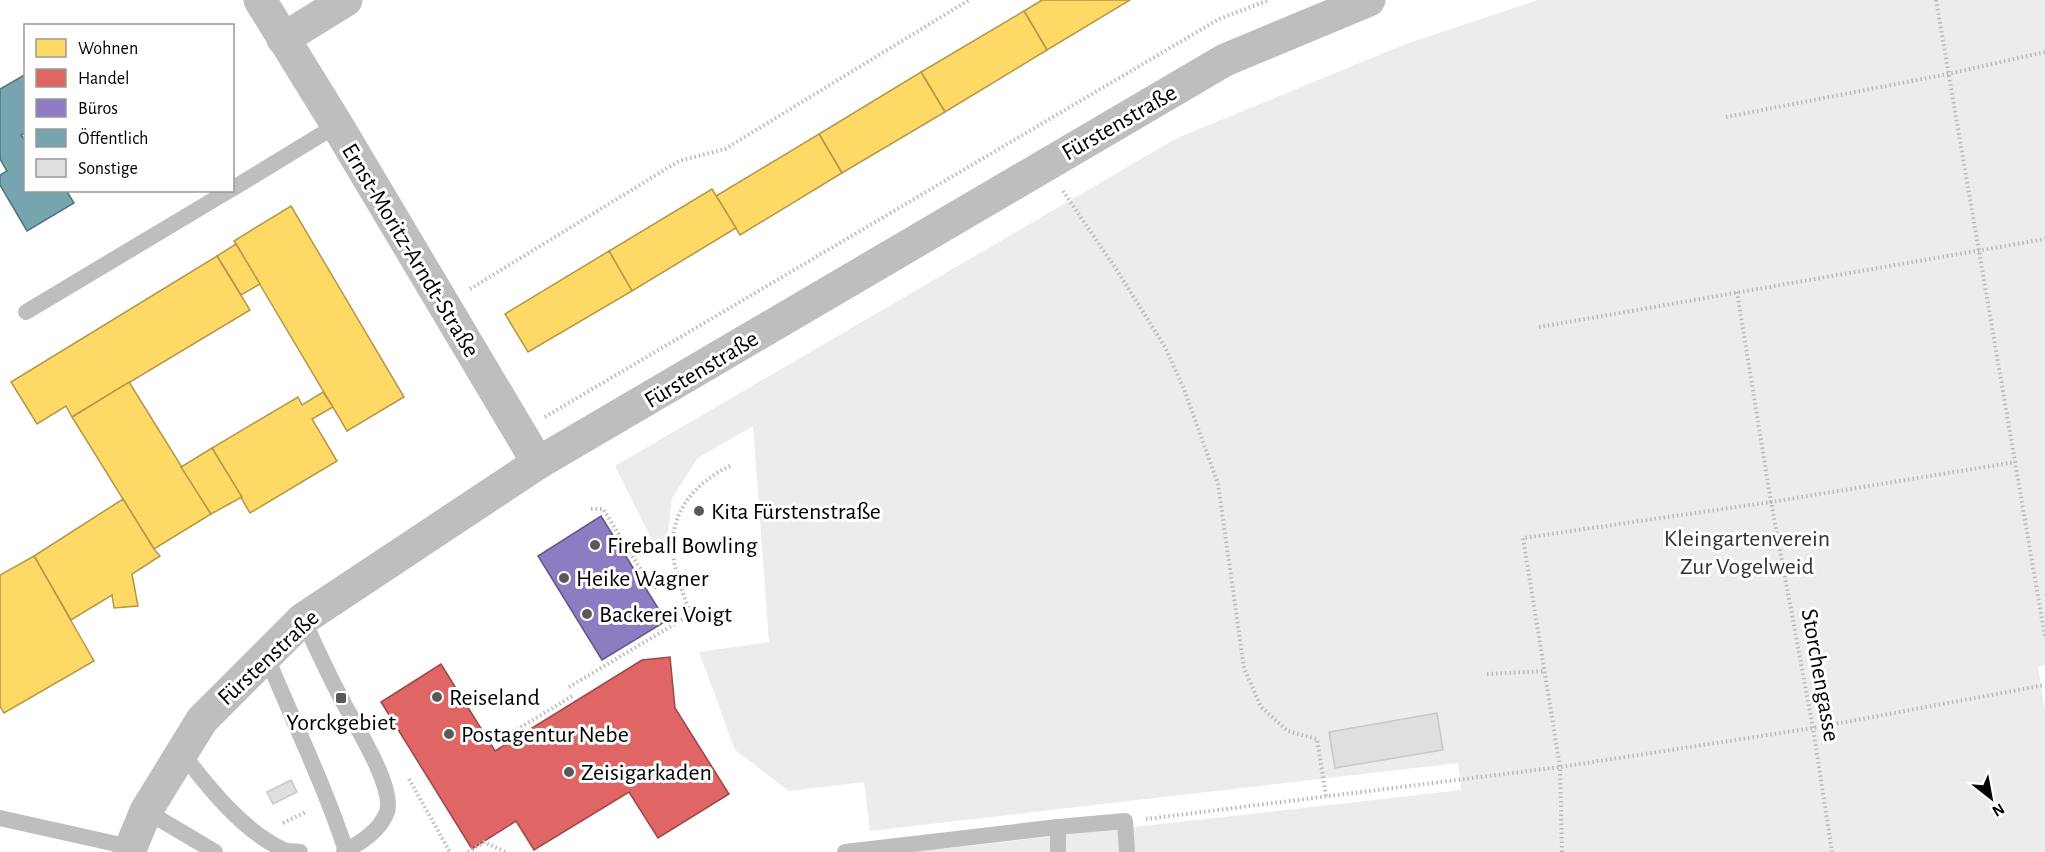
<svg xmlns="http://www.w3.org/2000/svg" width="2045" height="852" font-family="'Alegreya Sans',sans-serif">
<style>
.green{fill:#ececec}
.homes{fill:#ffd966;stroke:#b29847;stroke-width:1.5}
.shops{fill:#e06666;stroke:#9d4747;stroke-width:1.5}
.offices{fill:#8e7cc3;stroke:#635788;stroke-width:1.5}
.public{fill:#76a5af;stroke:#53747a;stroke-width:1.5}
.building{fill:#dfdfdf;stroke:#c7c7c7;stroke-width:1.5}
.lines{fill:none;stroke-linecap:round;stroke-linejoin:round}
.path{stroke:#b9b9b9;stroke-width:4;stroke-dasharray:1.5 3;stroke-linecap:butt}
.lane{stroke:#bebebe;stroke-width:16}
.street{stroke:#bebebe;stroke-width:33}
.poi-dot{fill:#595959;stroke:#fff;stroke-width:2}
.labels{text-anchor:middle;stroke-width:6;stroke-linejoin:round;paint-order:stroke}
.street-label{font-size:24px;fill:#000;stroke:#fff}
.poi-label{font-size:24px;fill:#000;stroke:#fff;text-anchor:start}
.park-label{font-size:24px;fill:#333;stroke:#fff}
</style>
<rect width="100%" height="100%" fill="#fff"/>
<polygon class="green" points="1538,0 2045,0 2045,665 2038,667 2045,711 2045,852 914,852 1461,790 1458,763 870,831 864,782 789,791 735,750 699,652 769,642 753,426 698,458 672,498 666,552 660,556 615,466 1177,138 1406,44"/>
<g class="homes">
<polygon points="1042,0 1130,0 1047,50 1024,11"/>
<polygon points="1024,11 1047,50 945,112 921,72"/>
<polygon points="921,72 945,112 842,173 819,134"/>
<polygon points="819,134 842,173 740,235 716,196"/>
<polygon points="712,189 736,228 632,291 609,251"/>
<polygon points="291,206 404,397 347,431 234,241"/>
<polygon points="236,244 260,284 241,295 217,256"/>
<polygon points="609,251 632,291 528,352 505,314"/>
<polygon points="217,256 250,310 72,417 66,406 37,424 11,382"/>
<polygon points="129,382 211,514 154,549 72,417"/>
<polygon points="323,392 333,407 312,419 337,461 250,513 212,448 298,397 302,405"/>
<polygon points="212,448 242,497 211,514 181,467"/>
<polygon points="123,499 154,549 160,556 132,574 138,606 114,608 112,595 71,620 34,556"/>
<polygon points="34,556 94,661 4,713 0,706 0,575"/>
</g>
<polygon class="shops" points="670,657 675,708 729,794 658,838 629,792 534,850 516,821 472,849 381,702 441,664 495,751 642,660"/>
<polygon class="offices" points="601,516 666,621 602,660 538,556"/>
<polygon class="public" points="26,74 26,132 21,135 26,142 26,190 66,190 74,203 27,231 0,185 0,175 7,171 0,159 0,89"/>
<g class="building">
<polygon points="1437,713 1443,750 1335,768 1329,732"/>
<polygon points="291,780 297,792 273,804 267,792"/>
</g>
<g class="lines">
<g class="path">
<polyline points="1936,0 2045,637"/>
<polyline points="1726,117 1948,74 2045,52"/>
<polyline points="1063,191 1118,272 1165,347 1184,389 1218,484 1244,668 1261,707 1288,731 1317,739 1326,796"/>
<polyline points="470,289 679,161 725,149 969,0"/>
<polyline points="1737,292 1771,502 1813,728 1832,852"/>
<polyline points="1539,327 2045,239"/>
<polyline points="545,417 1219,19 1269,0"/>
<polyline points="591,509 603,509 653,589 662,584"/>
<polyline points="1487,674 1545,671"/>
<path d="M569,687l121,-72c-5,-18 -13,-36 -16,-54 -8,-45 19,-78 58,-96"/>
<polyline points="513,732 574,695"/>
<polyline points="409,779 450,852"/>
<polyline points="1146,819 1560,767 1813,728 2045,685"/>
<polyline points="283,823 306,812"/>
<polyline points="468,852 484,842 506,852"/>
<polyline points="1562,852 1560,767 1523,538 1771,502 2015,462"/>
</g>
<g class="lane">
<polyline points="232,189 337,125"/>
<polyline points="26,312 230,190"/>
<path d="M303,619c12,26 24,53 38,79 12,24 54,88 46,114 -7,19 -27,31 -43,40"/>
<path d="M266,655c27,66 58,129 80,196"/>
<path d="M182,753c26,34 60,77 100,96 5,3 12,2 18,3"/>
<polyline points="146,811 215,852"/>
<polyline points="0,818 130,847"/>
<polyline points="1058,827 1058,852"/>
<polyline points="845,852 1058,827 1125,821 1127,852"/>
</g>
<g class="street">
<polyline points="260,0 337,125 538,463"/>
<polyline points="283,39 346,0"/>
<polyline points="129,852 146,811 202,720 303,619 538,463 1225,60 1369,0"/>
</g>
</g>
<g class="poi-dot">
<circle cx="699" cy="511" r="6"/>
<circle cx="595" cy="545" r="6"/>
<circle cx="564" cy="578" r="6"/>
<circle cx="587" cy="614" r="6"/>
<circle cx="437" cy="697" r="6"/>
<rect x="335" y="692" width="12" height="12" rx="3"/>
<circle cx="449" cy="734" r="6"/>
<circle cx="569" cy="772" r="6"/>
</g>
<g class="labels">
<g class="street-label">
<text transform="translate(1119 122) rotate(-30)" y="8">Fürstenstraße</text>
<text transform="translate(411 250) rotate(59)" y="8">Ernst-Moritz-Arndt-Straße</text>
<text transform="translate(701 369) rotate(-31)" y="8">Fürstenstraße</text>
<text transform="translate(268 657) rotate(-43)" y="8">Fürstenstraße</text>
<text transform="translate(1821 675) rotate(80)" y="8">Storchengasse</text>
</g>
<g class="poi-label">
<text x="711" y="519">Kita Fürstenstraße</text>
<text x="607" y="553">Fireball Bowling</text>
<text x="576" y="586">Heike Wagner</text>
<text x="599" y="622">Backerei Voigt</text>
<text x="449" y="705">Reiseland</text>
<text x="341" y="730" text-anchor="middle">Yorckgebiet</text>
<text x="461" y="742">Postagentur Nebe</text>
<text x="581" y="780">Zeisigarkaden</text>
</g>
<g class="park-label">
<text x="1747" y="546">Kleingartenverein<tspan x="1747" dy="28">Zur Vogelweid</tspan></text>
</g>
</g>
<rect x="24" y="24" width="210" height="168" fill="#ffffff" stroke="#999999" stroke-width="1.5"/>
<rect x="36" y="39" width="30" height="18" fill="#ffd966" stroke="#999999" stroke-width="1.5"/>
<text x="78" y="54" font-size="18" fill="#000000">Wohnen</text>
<rect x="36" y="69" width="30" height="18" fill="#e06666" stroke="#999999" stroke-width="1.5"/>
<text x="78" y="84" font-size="18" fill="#000000">Handel</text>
<rect x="36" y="99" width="30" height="18" fill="#8e7cc3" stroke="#999999" stroke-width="1.5"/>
<text x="78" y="114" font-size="18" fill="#000000">Büros</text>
<rect x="36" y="129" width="30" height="18" fill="#76a5af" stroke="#999999" stroke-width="1.5"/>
<text x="78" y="144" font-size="18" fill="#000000">Öffentlich</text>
<rect x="36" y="159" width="30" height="18" fill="#dfdfdf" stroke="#999999" stroke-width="1.5"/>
<text x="78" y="174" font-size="18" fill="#000000">Sonstige</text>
<g transform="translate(1991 798) rotate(149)" stroke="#ffffff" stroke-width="4.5" paint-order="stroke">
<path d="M0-4.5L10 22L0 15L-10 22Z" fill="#000000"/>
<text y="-9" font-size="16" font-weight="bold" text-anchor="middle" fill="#000000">N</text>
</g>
</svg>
